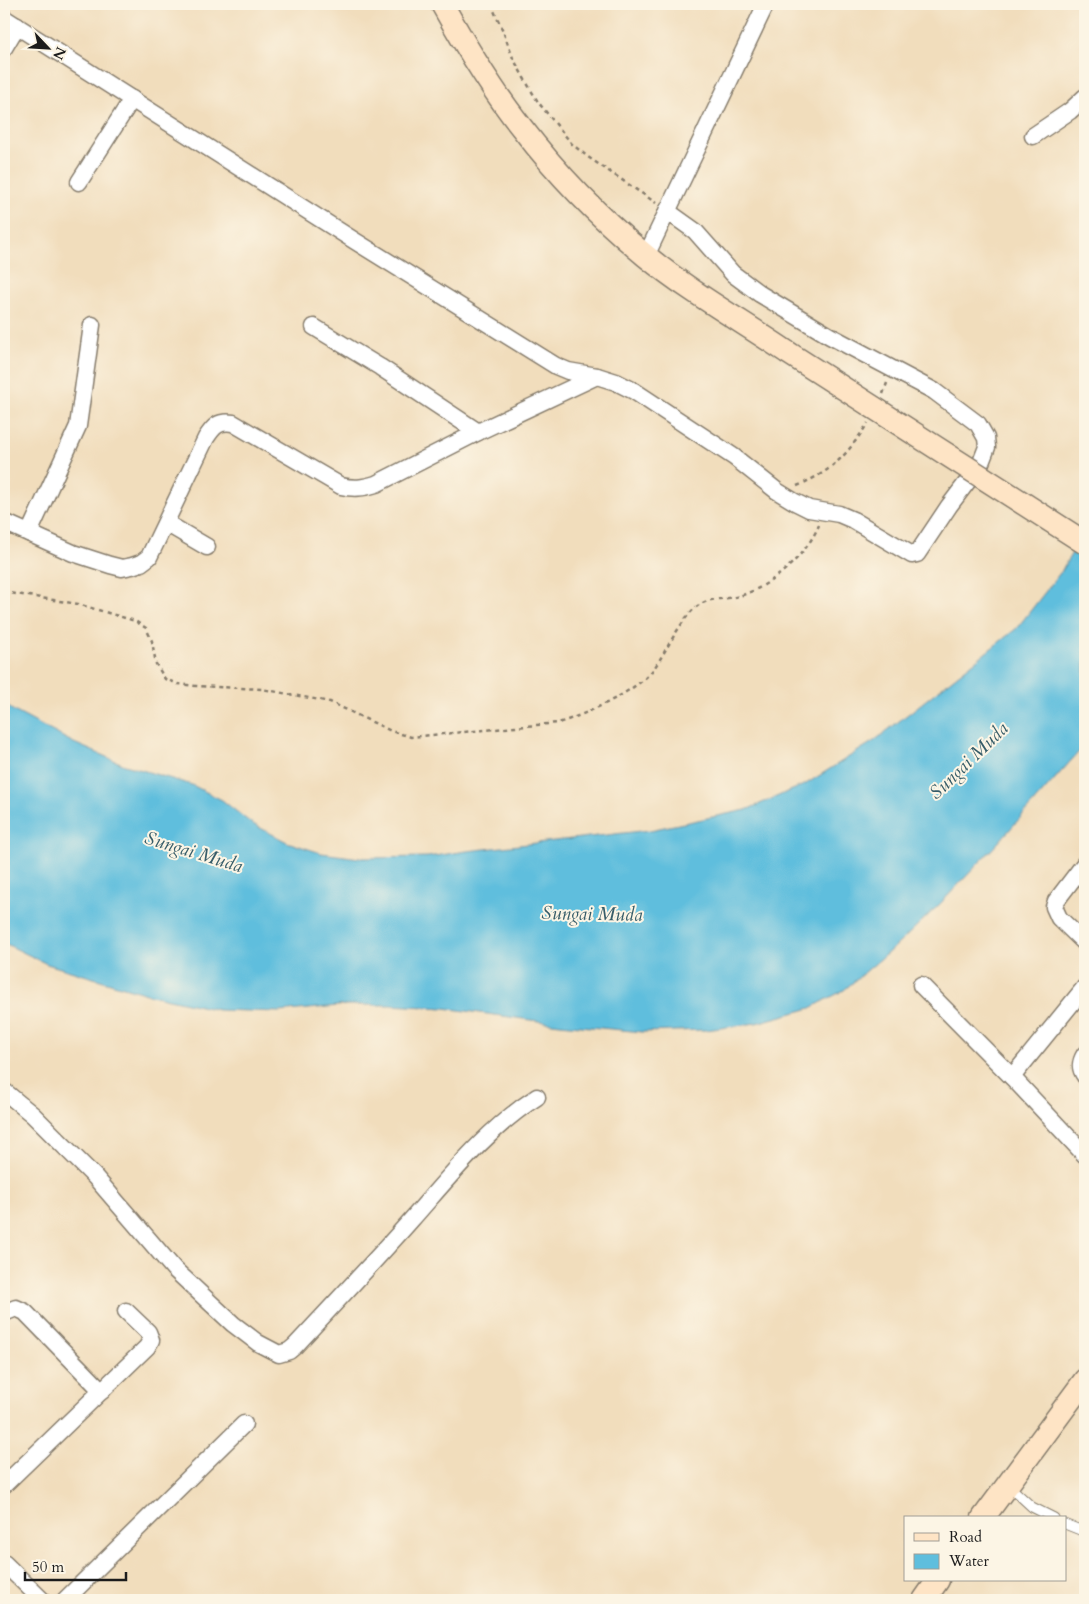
<svg xmlns="http://www.w3.org/2000/svg" width="1089" height="1604" font-family="Cardo,serif">
<style>
.water{fill:#5fbedd;stroke:#3e6d7c}
.lines{fill:none;stroke-linecap:round;stroke-linejoin:round}
.lane-casing{stroke:#867c6c;stroke-width:11}
.street-casing{stroke:#867c6c;stroke-width:19}
.secondary-casing{stroke:#867c6c;stroke-width:25}
.path{stroke:#867c6c;stroke-width:2.5;stroke-dasharray:4 4;stroke-linecap:butt}
.lane{stroke:#fff;stroke-width:9}
.street{stroke:#fff;stroke-width:16}
.secondary{stroke:#fee4c5;stroke-width:22}
.secondary-bridge-casing{stroke:#867c6c;stroke-width:25;stroke-linecap:butt}
.secondary-bridge{stroke:#fee4c5;stroke-width:22}
.labels{text-anchor:middle;stroke-width:4;stroke-linejoin:round;paint-order:stroke}
.water-label{font-size:19px;font-style:italic;fill:#375d69;stroke:#fcf5e5}
</style>
<rect width="100%" height="100%" fill="#fcf5e5"/>
<filter id="ink" filterUnits="userSpaceOnUse"><feTurbulence type="fractalNoise" baseFrequency=".02" numOctaves="2"/><feDisplacementMap in="SourceGraphic" scale="10" xChannelSelector="R" yChannelSelector="G"/><feConvolveMatrix kernelMatrix="1 2 1 2 8 2 1 2 1" color-interpolation-filters="sRGB"/></filter>
<filter id="wash" filterUnits="userSpaceOnUse"><feTurbulence type="fractalNoise" baseFrequency=".0096" numOctaves="4" result="noise"/><feDisplacementMap in="SourceGraphic" scale="20" xChannelSelector="R" yChannelSelector="G"/><feGaussianBlur stdDeviation="1.12" result="paint"/><feColorMatrix in="noise" values="0 0 0 0 0 0 0 0 0 0 0 0 0 0 0 0 0 1.4 0 .05"/><feComposite in="paint" operator="in"/></filter>
<g filter="url(#wash)">
<rect width="100%" height="100%" fill="#f1ddbc"/>
<polygon class="water" points="1085,531 1085,745 996,845 941,903 897,945 844,990 811,1008 756,1023 706,1030 642,1032 560,1024 444,1008 390,1005 347,1005 279,1012 218,1010 147,994 47,964 4,943 4,704 14,711 74,743 125,765 192,785 222,800 251,823 287,842 321,853 360,858 428,857 467,851 650,830 746,810 806,784 874,741 1017,628 1060,573"/>
</g>
<g filter="url(#ink)">
<g class="lines">
<g class="lane-casing">
<g id="lane">
<polyline points="1007,1484 1032,1507 1054,1518"/>
<polyline points="1065,1524 1085,1532"/>
</g>
</g>
<g class="street-casing">
<g id="street">
<polyline points="4,18 355,241 556,366 568,371 597,376 616,382 634,391 734,457 777,491 795,502 809,509 839,514 853,520 912,555 917,554 949,506 980,465 987,447 986,438 978,424 934,391 830,336 760,294 733,274 695,231 667,211"/>
<polyline points="4,48 17,26"/>
<polyline points="1033,136 1070,111 1085,97"/>
<polyline points="79,182 132,99"/>
<polyline points="646,256 766,4"/>
<polyline points="314,327 380,367 478,432"/>
<path d="M4,522l69,31 37,12 12,3 10,-2 9,-3 8,-6 57,-119c8,-12 12,-17 27,-15l108,63c13,3 22,2 35,-2l102,-52 119,-56"/>
<polyline points="166,523 207,547"/>
<polyline points="29,533 78,426 92,325"/>
<polyline points="1085,863 1056,901 1054,907 1059,918 1085,943"/>
<polyline points="921,985 1012,1077 1085,1155"/>
<path d="M1085,1054c-5,8 -6,14 0,22"/>
<polyline points="1012,1077 1085,987"/>
<path d="M4,1091l29,24 62,62 79,92 59,55 25,19 21,11 10,-3 6,-5c39,-42 79,-84 117,-127 38,-43 76,-91 125,-122"/>
<polyline points="4,1313 16,1308 25,1312 102,1391"/>
<polyline points="4,1485 147,1347 151,1340 148,1332 126,1311"/>
<polyline points="4,1563 42,1600"/>
<polyline points="65,1600 244,1424"/>
</g>
</g>
<g class="secondary-casing">
<g id="secondary">
<path d="M442,4c24,43 49,85 80,124 36,47 78,90 124,128 44,36 94,64 141,96"/>
<polyline points="983,1518 1085,1380"/>
<polyline points="924,1600 938,1580"/>
</g>
</g>
<g class="path">
<polyline points="491,4 503,31 513,58 524,78 538,102 572,144 588,157 656,203"/>
<polyline points="883,394 887,383"/>
<path d="M797,486c37,-16 49,-30 71,-63"/>
<path d="M4,592l74,12 57,17 11,7 6,13 4,23 9,15 13,5 18,2 66,3 68,13 61,29 20,6 147,-14c27,-8 82,-33 97,-56 11,-16 29,-53 44,-62 12,-8 27,-5 40,-9 32,-9 67,-40 80,-71"/>
</g>
<use href="#lane" class="lane"/>
<use href="#street" class="street"/>
<use href="#secondary" class="secondary"/>
<g class="secondary-bridge-casing">
<polyline id="secondary-bridge" points="787,352 1085,543"/>
</g>
<use href="#secondary-bridge" class="secondary-bridge"/>
</g>
</g>
<g class="labels">
<g class="water-label">
<text transform="translate(968 760) rotate(-44)" y="7">Sungai Muda</text>
<text transform="translate(194 851) rotate(17)" y="7">Sungai Muda</text>
<text transform="translate(592 913) rotate(1)" y="7">Sungai Muda</text>
</g>
</g>
<rect width="1089" height="1604" fill="none" stroke="#fcf5e5" stroke-width="20"/>
<rect x="904" y="1516" width="162" height="65" fill="#fcf5e5" stroke="#a29e95"/>
<rect x="914" y="1533" width="25" height="8" fill="#fee4c5" stroke="#a29e95"/>
<text x="949" y="1542" font-size="15" fill="#1c1c1c">Road</text>
<rect x="914" y="1554" width="25" height="15" fill="#5fbedd" stroke="#a29e95"/>
<text x="949" y="1566" font-size="15" fill="#1c1c1c">Water</text>
<g transform="translate(48 48) rotate(115)" stroke="#fcf5e5" stroke-width="4" paint-order="stroke">
<path d="M0-4L9 19L0 12L-9 19Z" fill="#1c1c1c"/>
<text y="-8" font-size="14" font-weight="bold" text-anchor="middle" fill="#1c1c1c">N</text>
</g>
<path d="M25 1572v8h101v-8" fill="none" stroke="#1c1c1c" stroke-width="2.5"/>
<text x="32" y="1572" font-size="15" fill="#1c1c1c" stroke="#fcf5e5" stroke-width="4" paint-order="stroke">50 m</text>
</svg>
